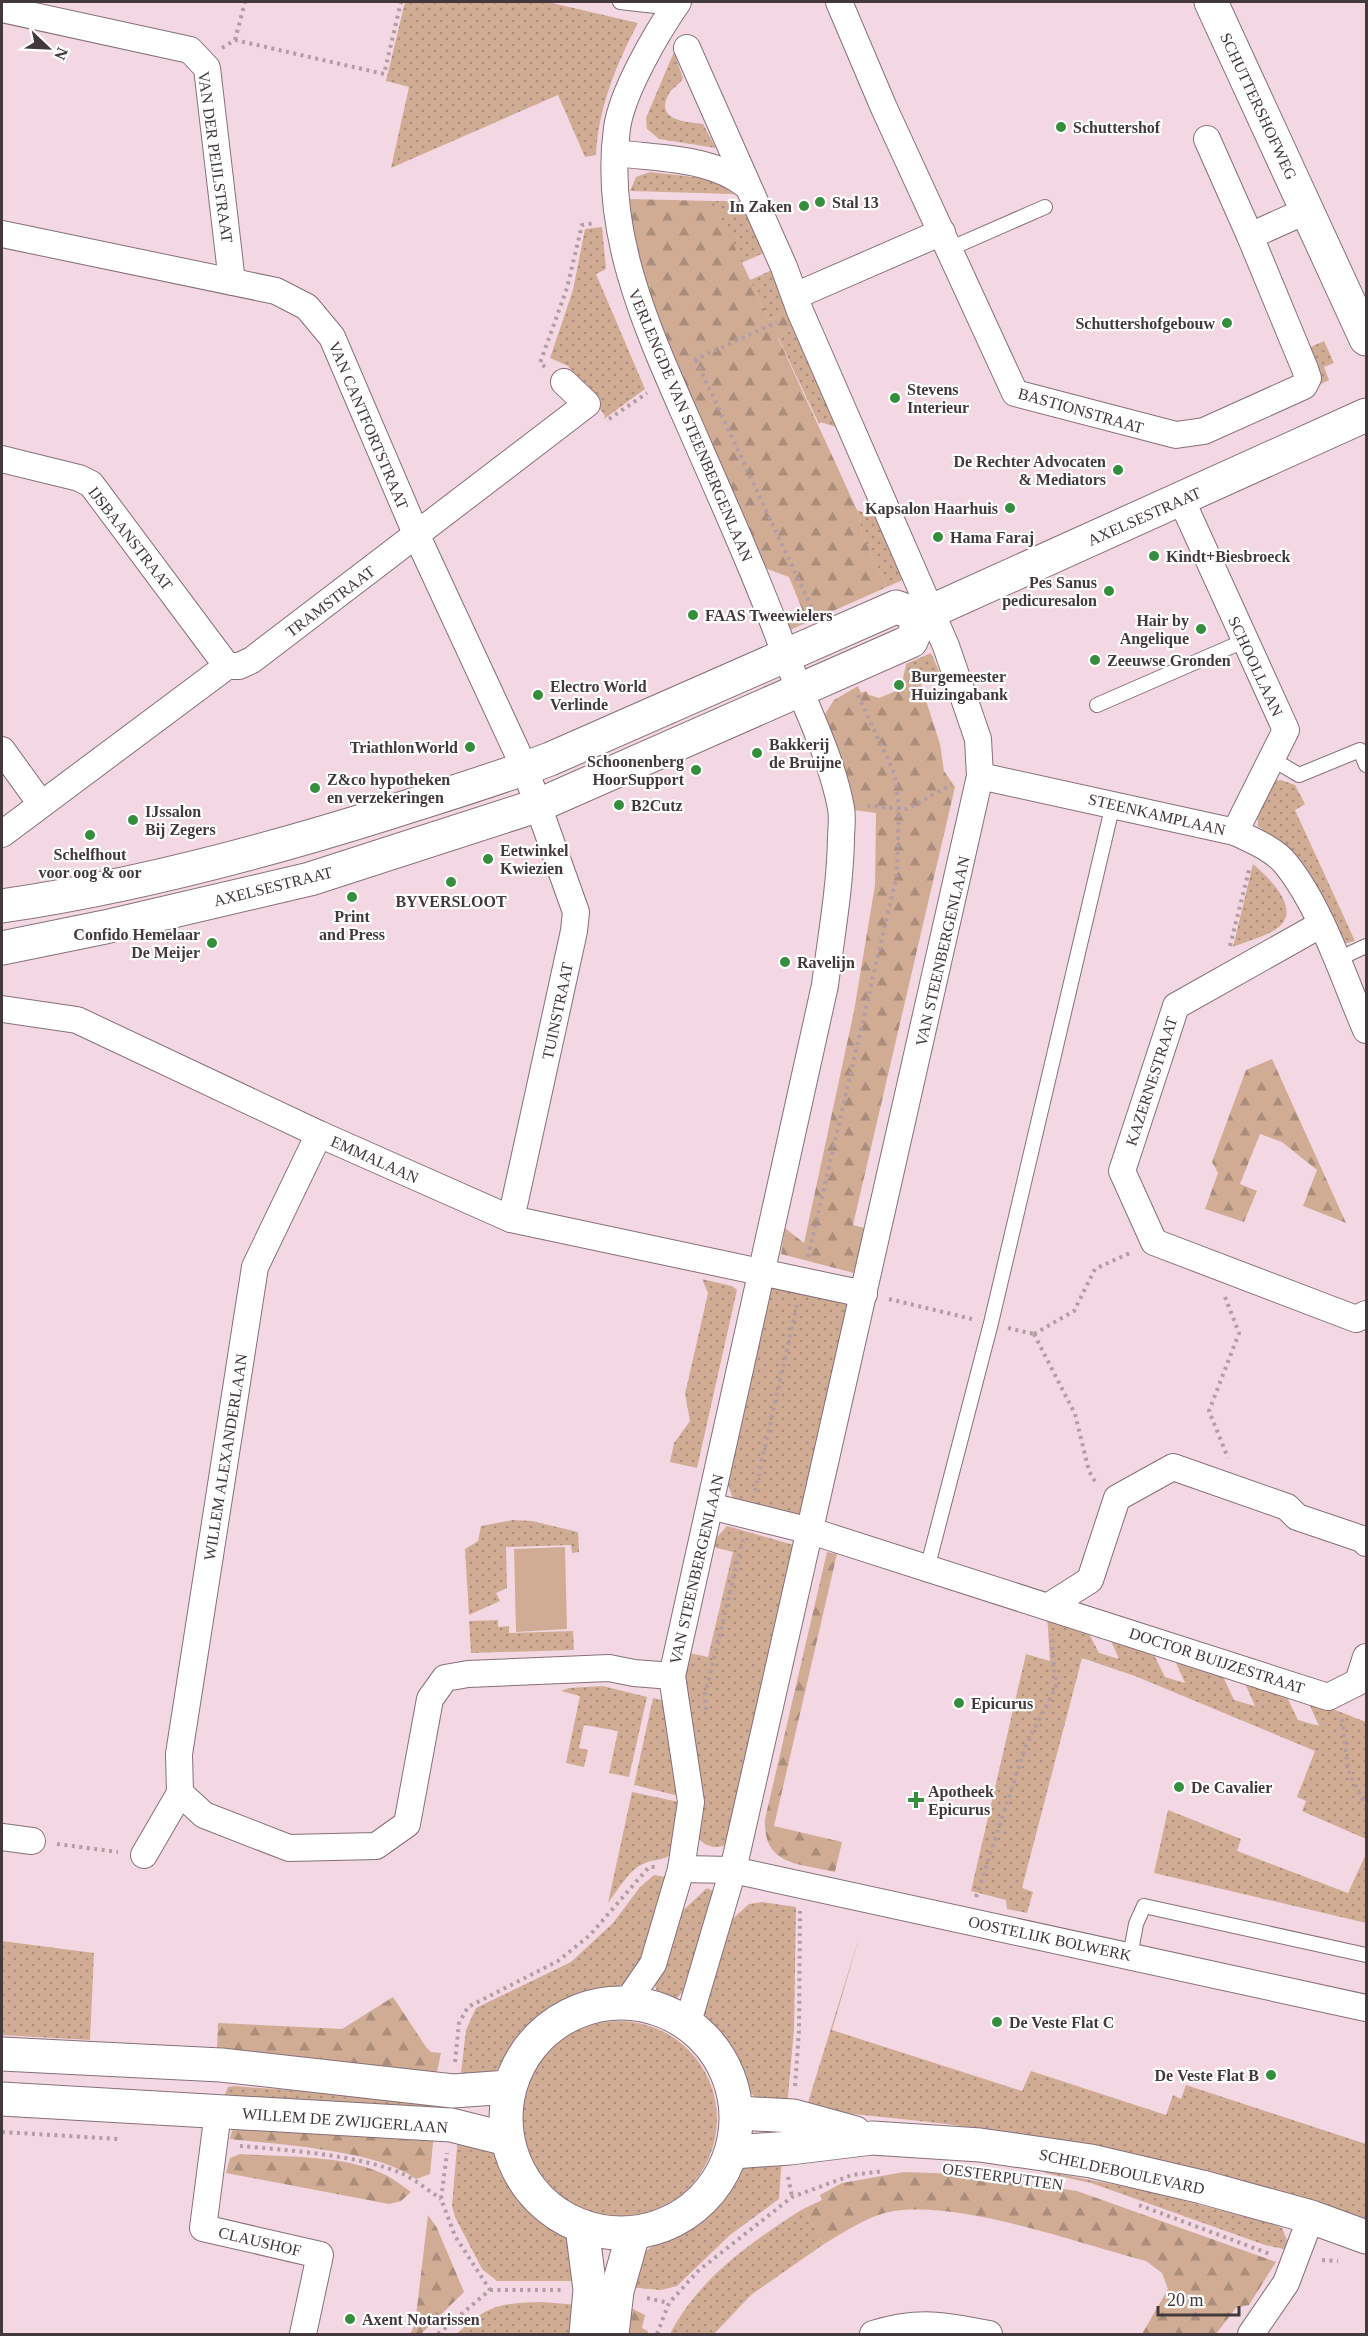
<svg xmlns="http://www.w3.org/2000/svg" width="1368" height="2336" font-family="'Times New Roman',serif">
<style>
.grass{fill:url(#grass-dots)}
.forest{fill:url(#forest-firs)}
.garden{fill:#d1ac95}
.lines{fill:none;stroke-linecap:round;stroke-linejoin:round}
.service-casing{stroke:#876f79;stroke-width:16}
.minor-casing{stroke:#876f79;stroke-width:28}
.tertiary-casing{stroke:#876f79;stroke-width:35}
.secondary-casing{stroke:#876f79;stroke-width:35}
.path{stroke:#b29da5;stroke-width:4;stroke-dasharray:3 4.5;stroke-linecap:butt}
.service{stroke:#fff;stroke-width:14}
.minor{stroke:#fff;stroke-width:26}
.tertiary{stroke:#fff;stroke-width:33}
.secondary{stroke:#fff;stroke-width:33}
.poi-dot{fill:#348e3e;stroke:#fff;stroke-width:2}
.labels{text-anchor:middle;stroke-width:4.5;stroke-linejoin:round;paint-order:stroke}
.street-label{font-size:16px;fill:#43383c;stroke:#fff}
.poi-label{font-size:16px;font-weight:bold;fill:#43383c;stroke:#fff;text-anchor:start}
</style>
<defs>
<pattern id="grass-dots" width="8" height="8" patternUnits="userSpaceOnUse" patternTransform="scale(1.5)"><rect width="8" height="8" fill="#d1ac95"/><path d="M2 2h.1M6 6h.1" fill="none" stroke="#ab8d7b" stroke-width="1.8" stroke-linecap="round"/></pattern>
<pattern id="forest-firs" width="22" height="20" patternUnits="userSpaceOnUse" patternTransform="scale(1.5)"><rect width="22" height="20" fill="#d1ac95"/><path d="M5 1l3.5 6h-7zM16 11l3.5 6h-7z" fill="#ab8d7b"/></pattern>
</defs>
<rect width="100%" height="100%" fill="#f3d8e3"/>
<g class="grass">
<path d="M405,2h143l90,21c-21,40 -40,85 -42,132l-11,2 -27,-62 -167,73 18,-81 -23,-6z"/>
<path d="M674,52l9,26c-3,6 -9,9 -13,14 -18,29 18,30 33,32l13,24 -57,-9 -12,-10 -1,-11z"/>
<polygon points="650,172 712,179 734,194 630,191 636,177"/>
<polygon points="713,201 740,201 764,253 741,263"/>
<polygon points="602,227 606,269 596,274 645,389 604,419 605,416 568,366 550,358 573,290 585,229"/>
<polygon points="772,270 790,311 769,320 750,280"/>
<polygon points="797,328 839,428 820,422 819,424 778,337"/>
<polygon points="1324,341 1334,363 1324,367 1329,380 1321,384 1306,349"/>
<polygon points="857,510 882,519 907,578 887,587 863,537"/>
<polygon points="931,653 942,678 918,674 923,691 913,695 901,689 906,664"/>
<polygon points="1281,780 1295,785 1305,804 1295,810 1355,941 1343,944 1289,850 1258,826 1257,812 1272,781"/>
<path d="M1253,864c13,11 48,43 27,62 -11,10 -33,15 -47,21z"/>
<polygon points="702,1279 732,1286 737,1290 697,1468 670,1462 674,1443 690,1421 685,1394 708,1293"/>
<polygon points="768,1286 854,1306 806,1518 733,1499 725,1476"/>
<polygon points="513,1520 532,1521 578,1532 579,1552 572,1553 571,1545 506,1547 507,1588 496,1593 500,1601 469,1615 465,1549 478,1541 481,1526"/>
<path d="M727,1526l74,21 -75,298c-12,4 -20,2 -29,-8l-16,-152 3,-33 24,5 25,-105 -24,-6z"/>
<polygon points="1047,1613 1084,1624 1099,1653 1119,1659 1107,1632 1150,1647 1165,1677 1185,1683 1173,1656 1220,1670 1234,1700 1255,1706 1243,1679 1284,1691 1298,1720 1319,1726 1307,1699 1366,1722 1366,1839 1302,1811 1306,1801 1297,1797 1315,1751 1135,1676 1082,1658 1022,1888 1033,1892 1027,1913 1007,1909 1006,1900 971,1891 1026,1654 1050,1661"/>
<polygon points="498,1620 498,1627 509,1626 509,1633 573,1631 574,1650 471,1653 469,1621"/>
<polygon points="603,1686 647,1697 629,1777 609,1773 618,1731 584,1725 579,1748 588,1750 584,1767 566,1763 580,1696 561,1691 569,1688"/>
<polygon points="653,1698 662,1700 679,1796 634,1785"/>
<path d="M632,1792l47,10 -9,53c-8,6 -18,4 -27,9 -14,6 -25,26 -35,39z"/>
<polygon points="1168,1810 1241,1839 1237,1851 1348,1893 1366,1854 1366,1923 1154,1873"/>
<polygon points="654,1875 666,1877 640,1968 624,1984 557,2008 527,2031 494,2073 460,2081 466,2030 476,2008 571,1962 613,1923 640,1887"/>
<polygon points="707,1888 717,1893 686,1988 677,1998 665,1998 657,1991 654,1983 678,1915"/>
<polygon points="762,1902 796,1907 794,2029 787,2108 755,2097 744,2086 705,2015 705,1995 730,1921 749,1904"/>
<path d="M861,1931l-29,99 190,61 9,-20 135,44 7,-20 8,4 5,-14 180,59v74c-121,-40 -245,-67 -371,-87 -62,-10 -126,-15 -189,-22z"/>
<polygon points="2,1941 94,1953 90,2040 2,2035"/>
<circle cx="619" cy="2119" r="98"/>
<polygon points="234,2086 436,2101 435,2116 224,2096 228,2087"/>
<polygon points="458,2136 487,2147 494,2154 525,2207 566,2236 578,2257 581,2281 497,2281 482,2269 455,2217 452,2205"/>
<polygon points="782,2156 779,2199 730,2235 677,2286 661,2290 627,2287 641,2254 699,2217 739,2170 753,2160"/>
<polygon points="1044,2171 1142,2190 1270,2223 1282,2228 1289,2245 1288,2250 1265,2245 1091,2183 1045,2173"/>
<path d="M803,2209l21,35 -73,51 -37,39h-44c29,-56 81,-92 133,-125z"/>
<path d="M542,2302l37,3 -3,29h-119c29,-29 45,-31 85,-32z"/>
</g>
<g class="forest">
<polygon points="628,199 713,201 769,320 790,311 797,328 778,338 857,510 863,537 887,587 790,630 784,615 788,611 799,613 802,609 789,577 762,567 673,360 638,271"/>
<polygon points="858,686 861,693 866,691 869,695 879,698 901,689 913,695 923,691 940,744 944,771 955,787 853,1225 872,1230 868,1246 854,1273 781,1254 785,1228 804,1243 854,1011 875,885 876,813 854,810 825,714 834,700"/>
<polygon points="1272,1059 1346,1223 1303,1206 1317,1170 1282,1142 1260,1134 1240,1184 1257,1191 1244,1222 1205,1209 1218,1173 1212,1162 1246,1070"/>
<path d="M827,1552l10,2 -63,272 68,16 -7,30c-37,-9 -72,-6 -70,-53z"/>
<polygon points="393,1997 426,2047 431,2052 441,2053 437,2072 217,2051 218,2023 342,2029"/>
<path d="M240,2123l194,10 -4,41 -14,5c-39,-29 -135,-34 -186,-40l2,-8z"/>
<path d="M240,2154c42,3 100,1 139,18 11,4 21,12 32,20l-10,9 -12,3 -163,-31 4,-15z"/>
<path d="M904,2172l57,2 116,17 199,71 -27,43 -13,3 -20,26h-74l26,-45 -6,-16 -16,-12c-69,-18 -183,-60 -252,-50 -25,4 -48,20 -70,33l-21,-35 19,-9 -2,-5 22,-12z"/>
<polygon points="428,2215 437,2228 464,2292 421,2334 410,2334 415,2324"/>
<polygon points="626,2309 633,2309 645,2315 642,2328 648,2331 647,2334 622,2334"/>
</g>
<polygon class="garden" points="565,1547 567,1629 516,1632 514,1549"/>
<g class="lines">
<g class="service-casing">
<g id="service">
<polyline points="620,2 673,8"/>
<polyline points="949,249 1045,207"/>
<polyline points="1097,705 1244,641"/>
<polyline points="1272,759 1299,775 1360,750 1366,765"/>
<polyline points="1336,960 1366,946"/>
<polyline points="927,1569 991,1323 1113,804"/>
<polyline points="1130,1956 1136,1924 1144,1906 1366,1955"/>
</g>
</g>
<g class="minor-casing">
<g id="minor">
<polyline points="839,2 884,108 1015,393 1176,435 1204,431 1304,386 1308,378 1305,369 1250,236 1308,210"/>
<polyline points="2,9 190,50 207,68 232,282"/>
<polyline points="687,48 784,267 800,311 946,646 978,739 980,776 733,1870 688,2022"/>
<polyline points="1207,139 1250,236"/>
<path d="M617,153c43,6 95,4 130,33"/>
<polyline points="2,234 276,291 307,307 332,337 417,536 525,769 576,912 574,931 511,1219"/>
<polyline points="795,296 942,232"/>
<polyline points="2,459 79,478 91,484 227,666"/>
<polyline points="1181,499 1286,730 1235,832"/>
<polyline points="2,750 41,804"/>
<path d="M980,776l255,56c17,8 39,17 51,32 35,43 58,115 80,166"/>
<polyline points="2,834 227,666 239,666 252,660 587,404 564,382"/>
<polyline points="1320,925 1176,1006 1122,1171 1154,1242 1356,1319 1366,1314"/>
<polyline points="2,1009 77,1020 319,1134 511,1219 864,1294"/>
<polyline points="710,1506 811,1531 1328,1697 1358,1682 1366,1657"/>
<polyline points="1049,1606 1090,1580 1117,1498 1173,1467 1287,1507 1297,1517 1365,1540 1366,1543"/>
<polyline points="180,1793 204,1815 289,1848 376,1846 407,1824 430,1699 445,1678 468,1674 609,1668 634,1673 672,1676"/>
<polyline points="2,1837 32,1841"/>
<polyline points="144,1855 180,1793 179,1754 255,1267 319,1134"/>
<polyline points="681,1869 733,1870 1366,2008"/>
<path d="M627,2002l26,-38 28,-95 10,-67 -19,-126 153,-691c6,-48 15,-97 16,-146 0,-10 2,-21 0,-31 -10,-53 -36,-102 -55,-152 -30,-82 -66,-161 -101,-241 -40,-91 -82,-185 -68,-287 5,-36 40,-96 61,-126"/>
<polyline points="218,2112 203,2228 320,2255 303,2334"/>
<path d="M873,2334c45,-14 71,-9 116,0"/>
<polyline points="1251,2334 1286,2283 1311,2217"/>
</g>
</g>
<g class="tertiary-casing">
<g id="tertiary">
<polyline points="1211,2 1366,339"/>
<path d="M2,906c131,-19 262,-54 389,-94 53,-17 107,-33 159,-53l346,-152 26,9"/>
<polyline points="2,948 105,927 310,879 539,805 911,641 922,616 932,611 1366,415"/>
</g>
</g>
<g class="secondary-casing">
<g id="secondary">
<circle cx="621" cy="2118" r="115"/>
<polyline points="2,2054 221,2065 453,2091 509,2087"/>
<polyline points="2,2099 451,2125 507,2139"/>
<polyline points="738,2113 793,2116 855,2133"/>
<polyline points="733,2152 790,2148 872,2138 980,2145 1091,2161 1202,2187 1311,2217 1366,2237"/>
<polyline points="582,2227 590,2290 586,2334"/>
<polyline points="612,2334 617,2291 633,2234"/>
</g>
</g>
<g class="path">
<polyline points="235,40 245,2"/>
<polyline points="222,48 235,40 384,74 401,2"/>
<polyline points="694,360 777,322"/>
<polyline points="696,360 813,611"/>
<polyline points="545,367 540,363 567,288 582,225 595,223"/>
<polyline points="609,419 647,393"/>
<polyline points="867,806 907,809 952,784"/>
<polyline points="1230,946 1250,866"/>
<polyline points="808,1257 897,874 899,808 895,775 858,695"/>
<polyline points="1225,1297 1239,1333 1209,1411 1228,1458"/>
<polyline points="889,1299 972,1319"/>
<polyline points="1008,1328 1034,1334"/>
<polyline points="1034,1334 1075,1414 1089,1471 1097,1485"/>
<polyline points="1034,1334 1074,1311 1095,1269 1132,1252"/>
<polyline points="755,1491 797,1305"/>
<polyline points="706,1710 705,1695 743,1539"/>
<polyline points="1342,1719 1348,1770 1366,1806"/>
<polyline points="57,1844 118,1852"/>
<polyline points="976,1897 1026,1745 1056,1687 1051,1634"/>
<polyline points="455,2062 459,2023 468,2007 558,1961 590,1935 649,1867 655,1867"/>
<polyline points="795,2086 799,2031 800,1911"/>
<polyline points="2,2132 118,2139"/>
<path d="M240,2146c47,4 120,9 163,28 13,6 26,17 38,25"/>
<polyline points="788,2177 792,2197"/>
<polyline points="1139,2205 1270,2254"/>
<polyline points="1322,2260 1338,2261"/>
<polyline points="490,2290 562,2290"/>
<polyline points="647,2298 669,2303"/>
<polyline points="438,2334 490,2290 455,2236 441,2199 447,2153"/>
<polyline points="657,2334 669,2303 698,2271 792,2197 852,2175 884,2171"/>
</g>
<use href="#service" class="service"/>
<use href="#minor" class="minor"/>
<use href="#tertiary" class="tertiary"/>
<use href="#secondary" class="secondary"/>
</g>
<g class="poi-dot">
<circle cx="1061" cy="127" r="6"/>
<circle cx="820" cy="202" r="6"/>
<circle cx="804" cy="206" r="6"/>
<circle cx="1227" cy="323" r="6"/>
<circle cx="895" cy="398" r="6"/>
<circle cx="1118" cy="470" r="6"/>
<circle cx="1010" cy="508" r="6"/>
<circle cx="938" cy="537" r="6"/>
<circle cx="1154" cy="556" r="6"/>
<circle cx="1109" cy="591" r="6"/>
<circle cx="693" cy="615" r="6"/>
<circle cx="1201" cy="629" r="6"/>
<circle cx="1095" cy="660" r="6"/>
<circle cx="899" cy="685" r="6"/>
<circle cx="538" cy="695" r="6"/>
<circle cx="470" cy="747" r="6"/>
<circle cx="757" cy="753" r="6"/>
<circle cx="696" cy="770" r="6"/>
<circle cx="315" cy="788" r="6"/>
<circle cx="619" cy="805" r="6"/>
<circle cx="133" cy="820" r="6"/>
<circle cx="90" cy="835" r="6"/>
<circle cx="488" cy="859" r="6"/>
<circle cx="451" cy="882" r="6"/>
<circle cx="352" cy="897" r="6"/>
<circle cx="212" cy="943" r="6"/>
<circle cx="785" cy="962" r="6"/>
<circle cx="959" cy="1703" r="6"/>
<circle cx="1179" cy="1787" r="6"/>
<path d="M913 1791h6v6h6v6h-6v6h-6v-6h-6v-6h6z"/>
<circle cx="997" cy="2022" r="6"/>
<circle cx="1271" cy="2075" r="6"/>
<circle cx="350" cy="2319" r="6"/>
</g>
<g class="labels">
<g class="street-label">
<text transform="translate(1259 106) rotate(65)" y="6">SCHUTTERSHOFWEG</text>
<text transform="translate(216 157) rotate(82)" y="6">VAN DER PEIJLSTRAAT</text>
<text transform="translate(1081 410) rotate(16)" y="6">BASTIONSTRAAT</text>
<text transform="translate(369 425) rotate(67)" y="6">VAN CANTFORTSTRAAT</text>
<text transform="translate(691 425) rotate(67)" y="6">VERLENGDE VAN STEENBERGENLAAN</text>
<text transform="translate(1144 516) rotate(-24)" y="6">AXELSESTRAAT</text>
<text transform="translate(131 538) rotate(52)" y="6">IJSBAANSTRAAT</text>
<text transform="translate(330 601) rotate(-37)" y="6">TRAMSTRAAT</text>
<text transform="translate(1256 666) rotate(65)" y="6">SCHOOLLAAN</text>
<text transform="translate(1157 814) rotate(13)" y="6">STEENKAMPLAAN</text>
<text transform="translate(273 886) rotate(-14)" y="6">AXELSESTRAAT</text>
<text transform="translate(942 951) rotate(-77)" y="6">VAN STEENBERGENLAAN</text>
<text transform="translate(557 1011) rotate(-78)" y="6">TUINSTRAAT</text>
<text transform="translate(1151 1081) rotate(-72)" y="6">KAZERNESTRAAT</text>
<text transform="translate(375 1159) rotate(24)" y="6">EMMALAAN</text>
<text transform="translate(225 1457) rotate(-81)" y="6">WILLEM ALEXANDERLAAN</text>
<text transform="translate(696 1569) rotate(-77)" y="6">VAN STEENBERGENLAAN</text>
<text transform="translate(1217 1660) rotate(18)" y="6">DOCTOR BUIJZESTRAAT</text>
<text transform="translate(1050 1938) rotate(12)" y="6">OOSTELIJK BOLWERK</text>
<text transform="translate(345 2120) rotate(4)" y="6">WILLEM DE ZWIJGERLAAN</text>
<text transform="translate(1122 2171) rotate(12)" y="6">SCHELDEBOULEVARD</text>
<text transform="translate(1003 2176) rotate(8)" y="6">OESTERPUTTEN</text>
<text transform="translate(260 2241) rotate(13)" y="6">CLAUSHOF</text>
</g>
<g class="poi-label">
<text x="1073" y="133">Schuttershof</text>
<text x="832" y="208">Stal 13</text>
<text x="792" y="212" text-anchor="end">In Zaken</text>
<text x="1215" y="329" text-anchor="end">Schuttershofgebouw</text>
<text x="907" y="395">Stevens<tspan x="907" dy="18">Interieur</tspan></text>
<text x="1106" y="467" text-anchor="end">De Rechter Advocaten<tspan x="1106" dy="18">&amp; Mediators</tspan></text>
<text x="998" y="514" text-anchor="end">Kapsalon Haarhuis</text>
<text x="950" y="543">Hama Faraj</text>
<text x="1166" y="562">Kindt+Biesbroeck</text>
<text x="1097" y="588" text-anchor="end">Pes Sanus<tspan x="1097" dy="18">pedicuresalon</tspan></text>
<text x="705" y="621">FAAS Tweewielers</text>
<text x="1189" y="626" text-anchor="end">Hair by<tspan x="1189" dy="18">Angelique</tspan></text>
<text x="1107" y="666">Zeeuwse Gronden</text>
<text x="911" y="682">Burgemeester<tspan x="911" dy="18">Huizingabank</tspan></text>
<text x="550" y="692">Electro World<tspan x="550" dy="18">Verlinde</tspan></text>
<text x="769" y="750">Bakkerij<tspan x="769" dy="18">de Bruijne</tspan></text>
<text x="458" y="753" text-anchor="end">TriathlonWorld</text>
<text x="684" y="767" text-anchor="end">Schoonenberg<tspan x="684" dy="18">HoorSupport</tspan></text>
<text x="327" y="785">Z&amp;co hypotheken<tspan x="327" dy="18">en verzekeringen</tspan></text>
<text x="631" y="811">B2Cutz</text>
<text x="145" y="817">IJssalon<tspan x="145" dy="18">Bij Zegers</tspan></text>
<text x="500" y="856">Eetwinkel<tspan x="500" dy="18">Kwiezien</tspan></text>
<text x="90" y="860" text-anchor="middle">Schelfhout<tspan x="90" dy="18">voor oog &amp; oor</tspan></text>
<text x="451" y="907" text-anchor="middle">BYVERSLOOT</text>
<text x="352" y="922" text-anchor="middle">Print<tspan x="352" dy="18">and Press</tspan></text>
<text x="200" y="940" text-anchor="end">Confido Hemelaar<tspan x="200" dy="18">De Meijer</tspan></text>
<text x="797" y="968">Ravelijn</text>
<text x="971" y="1709">Epicurus</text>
<text x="1191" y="1793">De Cavalier</text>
<text x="928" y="1797">Apotheek<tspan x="928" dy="18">Epicurus</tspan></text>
<text x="1009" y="2028">De Veste Flat C</text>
<text x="1259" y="2081" text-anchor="end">De Veste Flat B</text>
<text x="362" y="2325">Axent Notarissen</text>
</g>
</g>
<rect width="1368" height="2336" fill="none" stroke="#43383c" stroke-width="6"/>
<g transform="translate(48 48) rotate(113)" stroke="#ffffff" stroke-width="4.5" paint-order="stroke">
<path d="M0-4.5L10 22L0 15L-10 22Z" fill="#43383c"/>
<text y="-9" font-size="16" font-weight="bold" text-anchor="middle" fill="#43383c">N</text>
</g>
<path d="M1158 2306v9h81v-9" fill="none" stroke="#43383c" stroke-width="3"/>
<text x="1167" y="2306" font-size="18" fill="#43383c" stroke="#ffffff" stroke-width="4.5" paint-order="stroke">20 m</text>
</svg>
